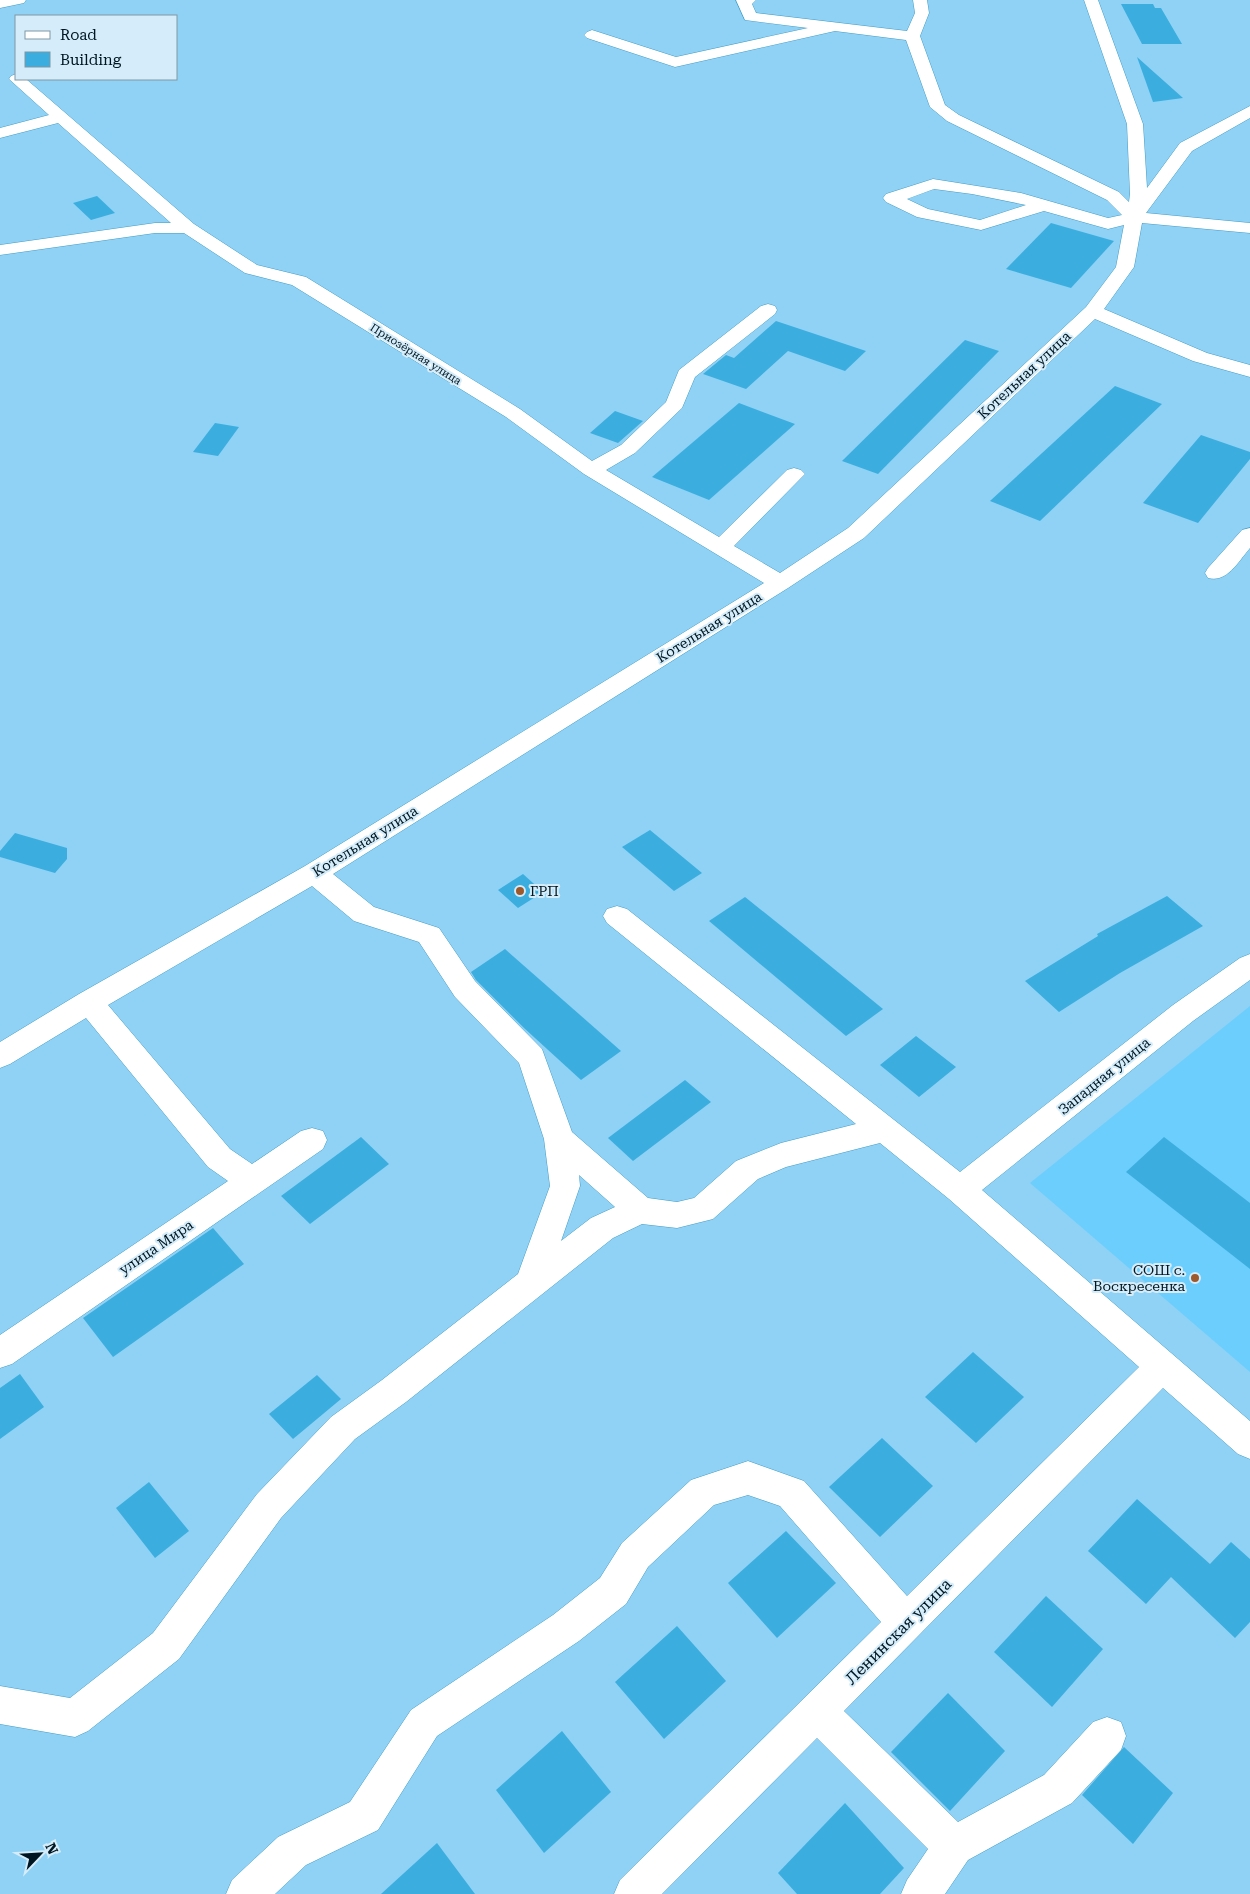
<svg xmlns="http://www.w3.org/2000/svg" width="1250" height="1894" font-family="'Roboto Serif',serif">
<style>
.built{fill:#6ccefd}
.building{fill:#3baedf}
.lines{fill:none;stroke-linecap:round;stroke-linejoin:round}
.minor-casing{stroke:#439cc5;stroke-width:1}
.minor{fill:#fff;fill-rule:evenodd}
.poi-dot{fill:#9d582b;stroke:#d5edfa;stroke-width:2}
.labels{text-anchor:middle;stroke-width:4;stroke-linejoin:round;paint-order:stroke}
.far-street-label{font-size:11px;fill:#001622;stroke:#d5edfa}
.street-label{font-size:14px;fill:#001622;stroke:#d5edfa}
.poi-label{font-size:14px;fill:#001622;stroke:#d5edfa;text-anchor:start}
.near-street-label{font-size:16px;fill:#001622;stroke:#d5edfa}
</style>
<rect width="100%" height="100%" fill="#8fd2f5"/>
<polygon class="built" points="1250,1006 1250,1372 1030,1183"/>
<g class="building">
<polygon points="1121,4 1153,4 1155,8 1161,8 1182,44 1142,44"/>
<polygon points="1137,57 1183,98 1153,102"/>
<polygon points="97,196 115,213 91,220 73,203"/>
<polygon points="1051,223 1114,241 1071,288 1006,269"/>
<polygon points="776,321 866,351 845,371 788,351 746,389 703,374 726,355 734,358"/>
<polygon points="965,340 999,351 878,474 842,461"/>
<polygon points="1115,386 1162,404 1040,521 990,501"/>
<polygon points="739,403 795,424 709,500 652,477"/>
<polygon points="615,411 643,421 618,443 590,433"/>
<polygon points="215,423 239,427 218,456 193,452"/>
<polygon points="1201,435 1250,452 1250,459 1198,523 1143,503"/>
<polygon points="650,830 702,873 674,891 622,847"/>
<polygon points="15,833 67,848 67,859 55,873 0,857 0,851"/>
<polygon points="523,874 543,892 518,908 498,890"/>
<polygon points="1167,896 1203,926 1120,973 1059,1012 1025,981 1098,936 1097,934"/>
<polygon points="745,897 795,937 883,1009 846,1036 709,921"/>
<polygon points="505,949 621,1051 581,1080 524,1028 476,980 471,972"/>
<polygon points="916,1036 956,1067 919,1097 880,1065"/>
<polygon points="685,1080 711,1102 633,1161 608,1138"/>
<polygon points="361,1137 389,1164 310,1224 281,1196"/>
<polygon points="1164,1137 1250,1203 1250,1269 1126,1172"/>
<polygon points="213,1228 244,1264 113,1357 83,1318"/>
<polygon points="973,1352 1024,1397 976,1443 925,1397"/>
<polygon points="20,1374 44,1407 0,1439 0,1388"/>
<polygon points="317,1375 341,1399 293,1439 269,1414"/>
<polygon points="882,1438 933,1486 880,1537 829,1487"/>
<polygon points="149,1482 189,1531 155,1558 116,1508"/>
<polygon points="1137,1499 1210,1564 1231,1542 1250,1559 1250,1622 1235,1638 1171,1577 1146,1604 1088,1551"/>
<polygon points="786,1531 836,1583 777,1638 728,1583"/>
<polygon points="1046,1596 1103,1649 1052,1707 994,1652"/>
<polygon points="677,1626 726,1681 664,1739 615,1682"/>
<polygon points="948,1693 1005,1751 950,1811 891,1752"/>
<polygon points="562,1731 611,1792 544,1853 496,1790"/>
<polygon points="1124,1747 1173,1793 1133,1844 1082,1795"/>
<polygon points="845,1803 904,1868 880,1894 797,1894 778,1873"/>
<polygon points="437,1843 475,1894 381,1894"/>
</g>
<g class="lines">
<g class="minor-casing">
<g id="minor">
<polygon points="0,0 26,0 24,3 0,8"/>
<path d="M736,0h20l-4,4 4,9 151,18 8,-18 -2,-13h14l2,13 -9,23 25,69 14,10 160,77 10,10 1,-8 -3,-70 -43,-124h14l45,124 4,64 33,-45 70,-37v12l-58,33 -46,62 104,10v10l-108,-10 -8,44 -30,42 103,44 43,12v12l-57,-16 -98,-42 -231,219 -76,50 -455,286 41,33 65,21 36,53 67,68 30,83 76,66 29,4 17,-4 42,-37 45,-18 75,-19 -249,-201 -4,-7 4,-7 10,-3 10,3 333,263 213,-167 67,-47 10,-4v26l-57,41 -211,169 268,231v38l-12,-5 -75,-66 -319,323 114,111 86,-47 49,-53 14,-5 14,5 5,14 -5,14 -49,53 -104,57 -23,34h-44l6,-14 21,-31 -111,-111 -155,156h-48l6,-14 261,-258 -101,-116 -32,-11 -34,10 -66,62 -22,37 -47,37 -142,95 -59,94 -72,35 -31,29h-49l6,-14 46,-43 72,-35 61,-92 142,-95 47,-37 22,-35 69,-63 57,-19 56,20 103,115 232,-229 -190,-168 -69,-56 -94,24 -28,12 -45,40 -36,9 -35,-4 -29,14 -207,164 -51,37 -74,79 -102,141 -91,72 -13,6 -75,-13v-38l70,12 83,-65 104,-139 74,-77 51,-37 136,-106 32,-88 -6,-47 -25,-76 -64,-66 -36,-55 -65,-21 -42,-35 -204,119 122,144 22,15 49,-33 11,-3 11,3 4,9 -4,9 -311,215 -12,4v-33l228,-154 -20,-14 -122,-149 -76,46 -10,4v-26l79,-48 226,-128 459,-283 -180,-109 -78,-57 -214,-132 -47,-12 -61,-40h-29l-155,22v-10l155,-22h16l-113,-100 -58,15v-10l49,-13 -40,-36 2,-3 5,-2v5h10l168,145 63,41 49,12 214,132 72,52 29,-16 45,-43 13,-32 82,-64 7,-2 7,2 2,4 -2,4 -80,63 -13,31 -47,45 -29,17 113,67 68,-67 7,-2 7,2 4,4 -4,4 -67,68 46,27 68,-45 238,-221 30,-40 8,-42 -16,4 -64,-18 -63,19 -64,-13 -31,-15 -3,-4 3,-4 47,-15 88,14 87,25 14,-3 -15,-15 -160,-79 -17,-14 -24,-67 -71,-9 -160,36 -88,-29 -3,-3 3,-3 5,-2 84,27 132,-29 -63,-8zM934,189l38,5 54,11 -46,15 -52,-11 -21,-10zM579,1175l36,32 -24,11 -30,23 19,-55z"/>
<path d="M1250,528v20c-12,14 -23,35 -42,30l-3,-5 3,-5 34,-38z"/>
</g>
</g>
<use href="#minor" class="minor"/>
</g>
<g class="poi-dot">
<circle cx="520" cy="891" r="5"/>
<circle cx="1195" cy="1278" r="5"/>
</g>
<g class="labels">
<g class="far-street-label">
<text transform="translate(416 354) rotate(32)" y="4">Приозёрная улица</text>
</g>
<g class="street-label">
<text transform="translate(1024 375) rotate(-43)" y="5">Котельная улица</text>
<text transform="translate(709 627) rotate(-32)" y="5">Котельная улица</text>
<text transform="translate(365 841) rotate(-32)" y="5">Котельная улица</text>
<text transform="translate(1104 1076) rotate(-39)" y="5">Западная улица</text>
<text transform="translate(156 1247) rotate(-34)" y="5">улица Мира</text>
</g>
<g class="poi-label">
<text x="530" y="896">ГРП</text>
<text x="1185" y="1275" text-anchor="end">СОШ с.<tspan x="1185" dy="16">Воскресенка</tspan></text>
</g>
<g class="near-street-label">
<text transform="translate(898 1631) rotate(-45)" y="6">Ленинская улица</text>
</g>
</g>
<rect x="15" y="15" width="162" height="65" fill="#d5edfa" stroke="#8097a4"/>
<rect x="25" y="31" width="25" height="8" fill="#ffffff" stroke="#8097a4"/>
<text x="60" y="40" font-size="15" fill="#001622">Road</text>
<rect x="25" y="52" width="25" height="15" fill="#3baedf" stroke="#8097a4"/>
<text x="60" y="65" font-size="15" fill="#001622">Building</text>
<g transform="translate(40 1854) rotate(65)" stroke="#d5edfa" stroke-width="4" paint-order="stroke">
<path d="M0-4L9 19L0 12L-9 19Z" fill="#001622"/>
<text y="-8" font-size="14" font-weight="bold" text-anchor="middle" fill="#001622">N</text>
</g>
</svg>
